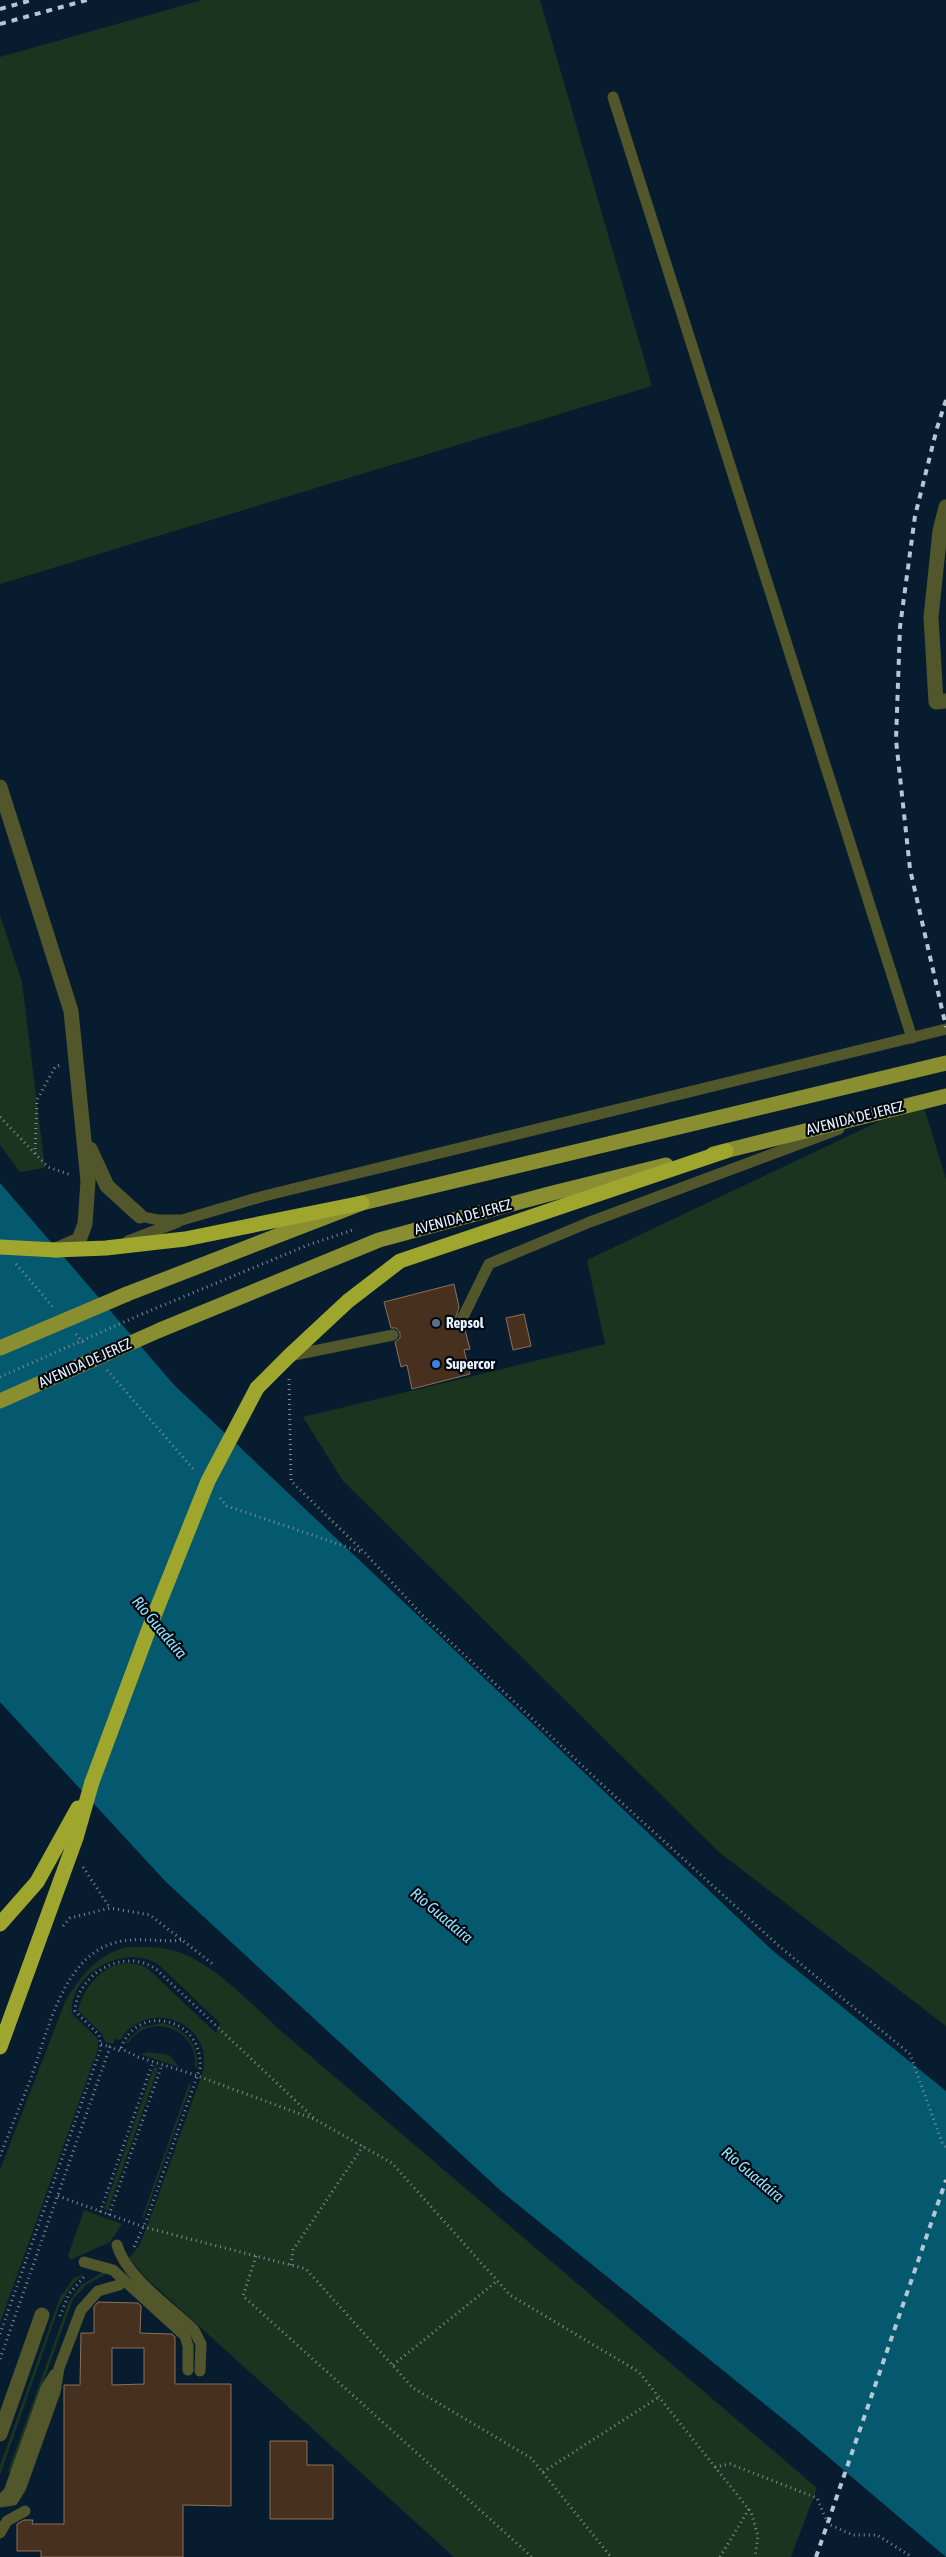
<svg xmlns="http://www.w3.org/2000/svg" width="946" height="2557" font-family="'Asap Condensed',sans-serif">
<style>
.green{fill:#1a341f}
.water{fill:#04596f}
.building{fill:#47311e;stroke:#8a715d;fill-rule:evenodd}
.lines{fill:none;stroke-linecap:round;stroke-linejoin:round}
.path{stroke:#7b8c9c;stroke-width:3;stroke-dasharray:1 4;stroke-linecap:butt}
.service{stroke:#52562b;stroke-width:11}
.minor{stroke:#52562b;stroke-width:15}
.primary{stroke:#898f30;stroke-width:15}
.motorway{stroke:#9fa62e;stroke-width:15}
.rail{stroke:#b7c6d4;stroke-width:4;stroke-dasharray:6 6;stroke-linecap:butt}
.path-bridge{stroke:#7b8c9c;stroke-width:3;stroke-dasharray:1 4;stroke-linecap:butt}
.primary-bridge{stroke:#898f30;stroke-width:15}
.motorway-bridge{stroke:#9fa62e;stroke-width:15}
.service-dot{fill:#5c6f8a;stroke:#02070e;stroke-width:2}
.shop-dot{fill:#3f7fe0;stroke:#02070e;stroke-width:2}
.labels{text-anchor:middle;stroke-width:4.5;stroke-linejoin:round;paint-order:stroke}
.street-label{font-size:15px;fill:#e5f2ff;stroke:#02070e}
.poi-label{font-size:15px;font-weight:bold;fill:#e5f2ff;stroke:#02070e;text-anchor:start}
.water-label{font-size:16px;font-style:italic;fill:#93e2ff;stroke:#02070e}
</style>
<rect width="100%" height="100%" fill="#071d2f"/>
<g class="green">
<polygon points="202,0 540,0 652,386 0,584 0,57"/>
<polygon points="0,915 22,982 45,1168 20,1172 0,1145"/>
<polygon points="922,1101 946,1179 946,2026 720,1853 343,1481 303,1417 605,1344 587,1260"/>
<path d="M126,1947c16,0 34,-1 50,4 39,13 75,53 105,80l536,457 -26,69h-337l-308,-279 -17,-20 10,-12 9,-22 54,-150c15,-50 -54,-79 -82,-34l-5,-1 -2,5 -8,-2 -3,-8 -24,-24c8,-30 36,-58 69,-42l69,65 4,-10 -61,-58c-33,-23 -91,8 -87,49l26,25v10l-98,274v-153l65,-168c15,-25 31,-47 61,-55z"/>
<path d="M163,2023c22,5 36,22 34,45l-2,-1c4,-39 -46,-56 -67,-24h-3l16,-16z"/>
<polygon points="149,2052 169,2055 179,2067 140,2054"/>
<polygon points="154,2067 158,2068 108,2210 104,2209"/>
<polygon points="189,2084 191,2085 144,2218 142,2218"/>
<polygon points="84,2210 122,2224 110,2242 70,2260 68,2256"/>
<polygon points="103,2272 108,2273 86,2285 73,2299 11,2472 8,2471 69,2302 81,2285"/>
<polygon points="84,2274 73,2284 60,2304 0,2475 0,2466 60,2297 74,2278"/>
</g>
<polygon class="water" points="0,1183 175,1386 772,1950 946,2091 946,2557 793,2427 501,2191 166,1882 0,1702"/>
<g class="building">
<polygon points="454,1284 459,1307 455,1320 458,1325 464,1326 470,1349 464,1350 470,1374 412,1389 407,1365 401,1367 395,1342 400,1338 400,1333 396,1328 391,1328 384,1302"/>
<polygon points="524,1314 531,1346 513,1350 506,1318"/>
<path d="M98,2302l40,1 3,3 -1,27 32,1 3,3v47h56v122l-48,-1v52h-142v-6h-24v-27l7,-4h9l-1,4h32v-139h16l1,-52h13v-26zM112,2348h32v36l-32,1z"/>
<polygon points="270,2441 307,2441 307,2465 333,2465 333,2519 270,2519"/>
</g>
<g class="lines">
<g class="path">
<polyline points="0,1117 48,1167 71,1175"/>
<polyline points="35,1154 37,1100 55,1067 60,1065"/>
<polyline points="16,1264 53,1307"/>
<polyline points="142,1314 308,1245 353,1230"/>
<polyline points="76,1334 85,1345"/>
<polyline points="107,1370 195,1471"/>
<polyline points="289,1379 291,1481 365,1553 423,1616 622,1803 779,1946 910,2054 943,2145 946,2147"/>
<polyline points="220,1498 227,1506 362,1552"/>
<polyline points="83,1867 110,1908"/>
<polyline points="63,1926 70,1918 110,1908 150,1915 214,1965"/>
<polyline points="101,2044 110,2047"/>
<polyline points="120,2048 138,2057 192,2074 314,2119"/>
<path d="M0,2156c10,-26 21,-52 31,-78 16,-44 31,-120 83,-135 22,-7 46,0 68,-3"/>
<polyline points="58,2196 144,2227 306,2269 413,2388 531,2458 611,2557"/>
<polyline points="100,2212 153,2062"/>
<polyline points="109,2215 162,2065"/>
<polyline points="256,2256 243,2296 532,2557"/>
<polyline points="291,2265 293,2250 363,2146"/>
<polyline points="60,2316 69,2294 84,2277"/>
<path d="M0,2334l101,-286 -2,-13 -24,-24c2,-38 51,-65 82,-41l159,150 76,43 118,132 129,77 112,140 7,24 -3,21"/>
<path d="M0,2359l110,-312 10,4c15,-50 84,-34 80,17l-53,151 -13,28"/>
<polyline points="393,2365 497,2281"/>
<polyline points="715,2467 730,2464 817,2498 828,2524 853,2535 877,2535 912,2557"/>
<polyline points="543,2472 659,2397"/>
<polyline points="720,2557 749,2509"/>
</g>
<g class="service">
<polyline points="613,97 912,1038"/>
<polyline points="140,1216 158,1220 182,1220 264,1196 946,1029"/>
<polyline points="128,1241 178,1222"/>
<polyline points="462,1319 489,1264 590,1222 839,1129"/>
<polyline points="289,1356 393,1335"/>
<path d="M117,2245c9,32 53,62 77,85l7,14 -1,27"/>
<polyline points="84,2262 113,2270 185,2336 188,2346 188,2370"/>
<polyline points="0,2501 9,2492 46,2388 55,2374"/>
<polyline points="0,2502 13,2500 21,2487 55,2392 59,2368 81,2310 98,2291 119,2285"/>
<polyline points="0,2533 7,2521 25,2511"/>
</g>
<g class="minor">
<polyline points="946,507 940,531 931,617 936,702 946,701"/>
<polyline points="0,787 71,1011 88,1181 85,1224 79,1240 56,1250"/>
<polyline points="90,1149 107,1186 140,1216"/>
<polyline points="0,2434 42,2315"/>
</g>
<g class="primary">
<polyline points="713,1154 946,1096"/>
<polyline points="127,1294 362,1203 946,1063"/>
<polyline points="160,1330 379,1240 549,1194 666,1165"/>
</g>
<g class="motorway">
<polyline points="56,1250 106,1248 185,1239 362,1203"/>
<polyline points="257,1388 289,1356 348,1301 400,1261 726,1151"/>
<polyline points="0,1924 37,1882 78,1808"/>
<polyline points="0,2047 76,1838 92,1782"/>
</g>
<g class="rail">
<polyline points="0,9 32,0"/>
<polyline points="0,24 87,0"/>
<polyline points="946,400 937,428 915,516 900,627 896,740 910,869 946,1027"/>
<polyline points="816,2557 946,2180"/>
</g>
<polyline class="path-bridge" points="0,1377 142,1314"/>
<g class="primary-bridge">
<polyline points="0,1348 127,1294"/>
<polyline points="0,1401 160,1330"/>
</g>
<g class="motorway-bridge">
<polyline points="0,1247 56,1250"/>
<polyline points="92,1782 150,1626 208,1481 257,1388"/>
</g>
</g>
<circle class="service-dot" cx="436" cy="1323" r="5"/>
<circle class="shop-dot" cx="436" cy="1364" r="5"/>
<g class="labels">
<g class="street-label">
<text transform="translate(855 1118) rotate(-14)" y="5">AVENIDA DE JEREZ</text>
<text transform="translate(463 1217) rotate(-15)" y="5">AVENIDA DE JEREZ</text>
<text transform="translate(85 1363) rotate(-24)" y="5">AVENIDA DE JEREZ</text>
</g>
<g class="poi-label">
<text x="446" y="1328">Repsol</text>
<text x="446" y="1369">Supercor</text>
</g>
<g class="water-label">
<text transform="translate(160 1627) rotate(50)" y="6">Río Guadaíra</text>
<text transform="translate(442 1915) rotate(40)" y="6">Río Guadaíra</text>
<text transform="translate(753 2174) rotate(40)" y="6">Río Guadaíra</text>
</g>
</g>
</svg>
